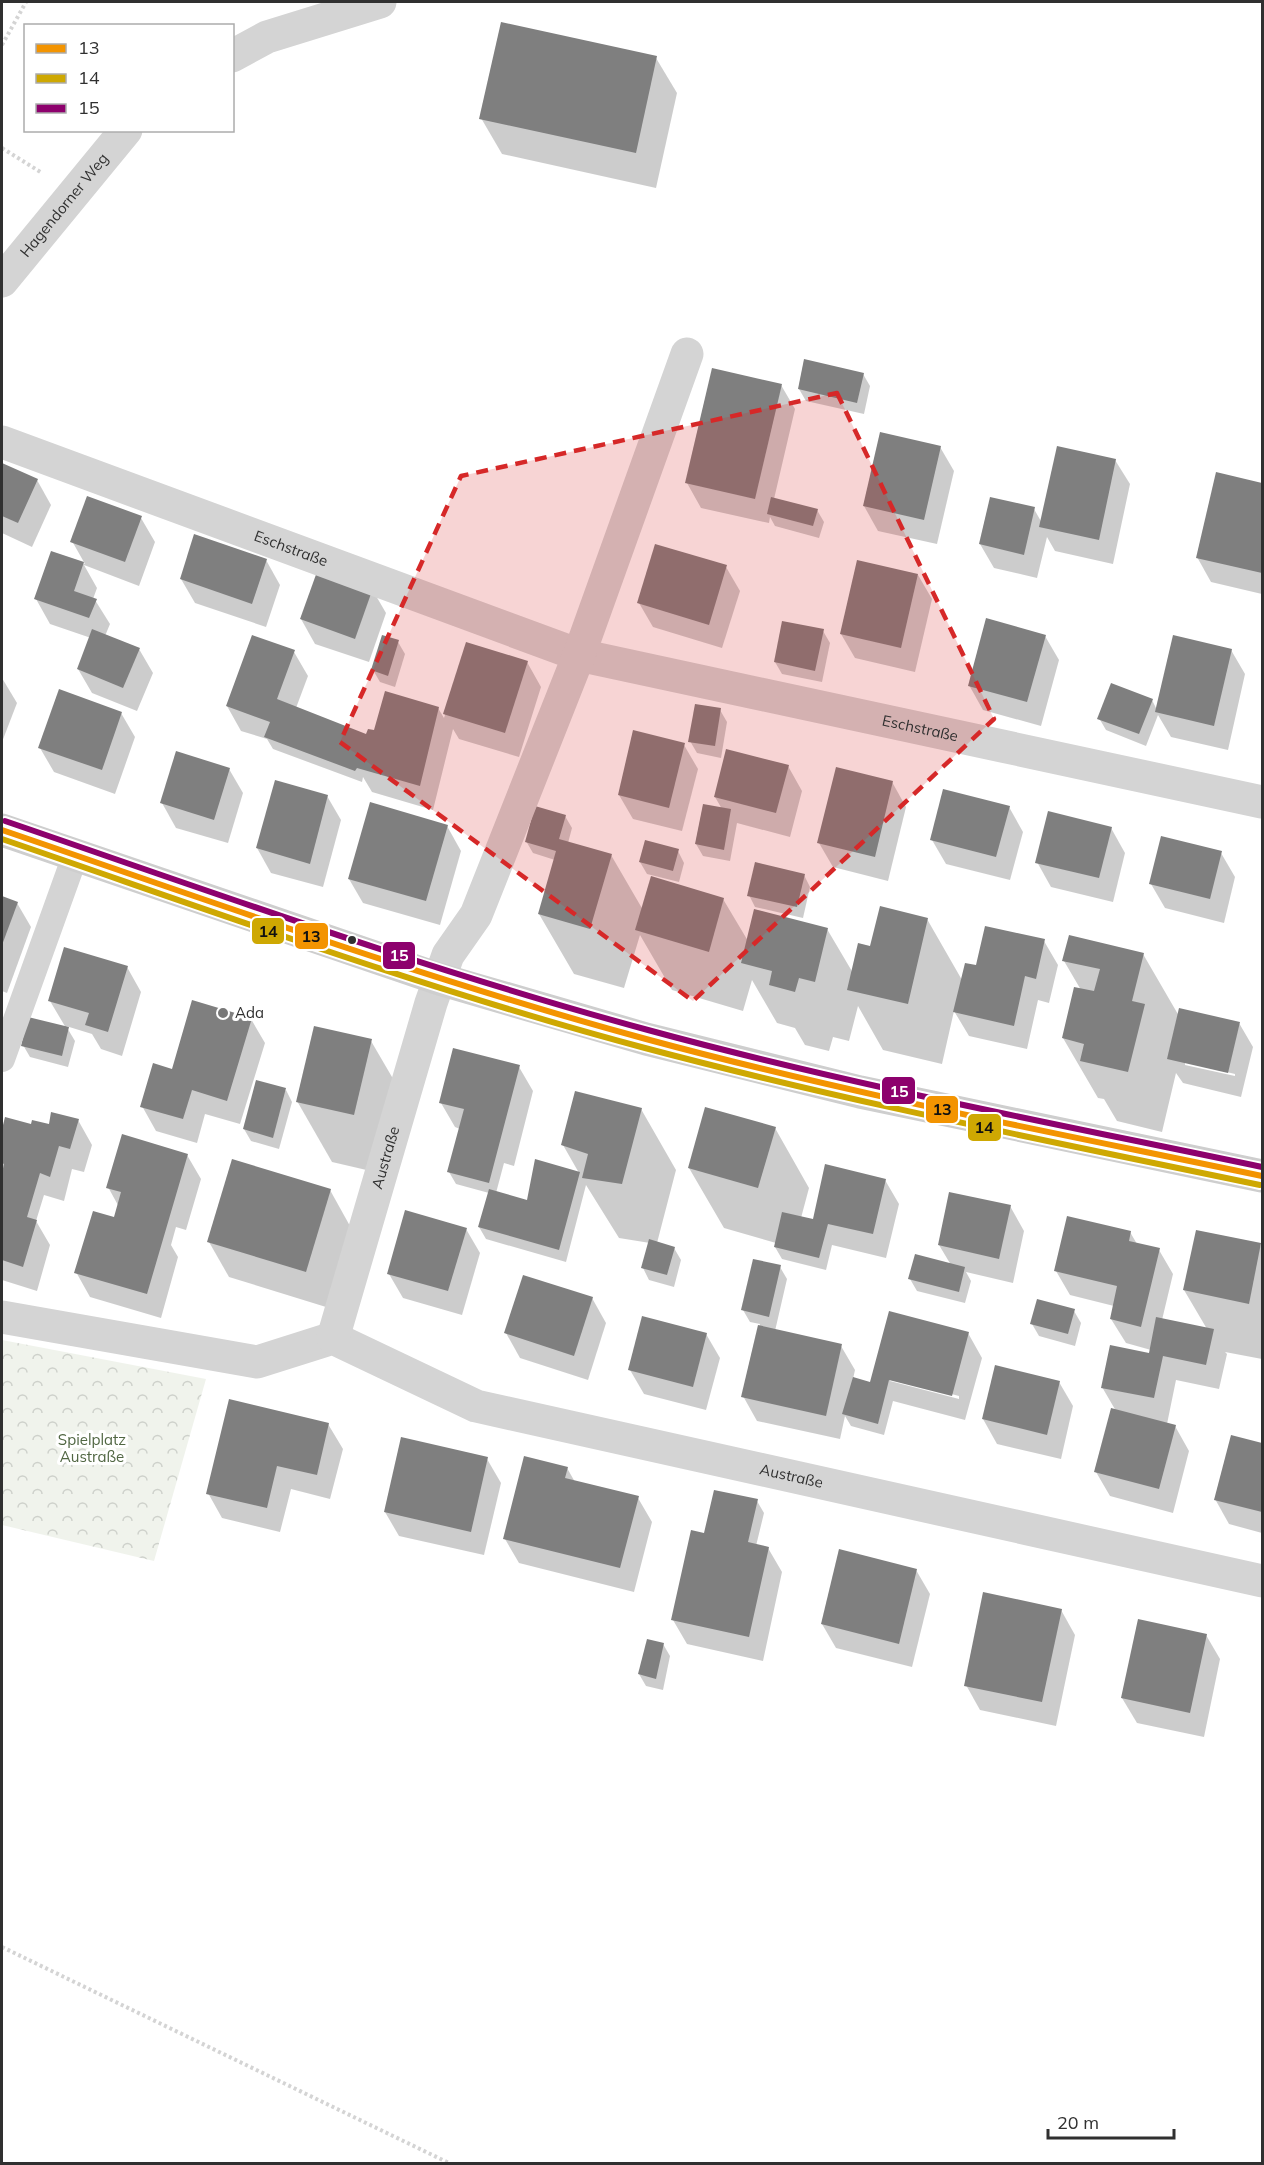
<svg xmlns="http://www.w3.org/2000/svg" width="1264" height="2165" font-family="Mulish,sans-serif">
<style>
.park{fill:url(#park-crowns)}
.shadow{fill:#0003;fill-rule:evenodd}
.building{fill:#7f7f7f}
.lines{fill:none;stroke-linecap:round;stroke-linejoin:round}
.path{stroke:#d4d4d4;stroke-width:4;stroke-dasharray:3 3;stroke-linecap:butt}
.lane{stroke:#d4d4d4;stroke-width:26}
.street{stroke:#d4d4d4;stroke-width:33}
.secondary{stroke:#cecece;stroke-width:33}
.bus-1-casing{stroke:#fff;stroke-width:10}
.bus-2-casing{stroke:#fff;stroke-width:10}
.bus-3-casing{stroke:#fff;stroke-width:10}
.bus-1{stroke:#f39401;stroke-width:6}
.bus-2{stroke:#cea802;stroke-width:6}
.bus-3{stroke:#8d016d;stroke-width:6}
.marked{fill:#d62828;fill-opacity:0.2;stroke:#d62828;stroke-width:4.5;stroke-dasharray:12 8;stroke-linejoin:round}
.bus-dot{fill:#303030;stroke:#fff;stroke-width:2}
.poi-dot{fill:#787878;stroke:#fff;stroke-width:2}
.labels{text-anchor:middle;stroke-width:6;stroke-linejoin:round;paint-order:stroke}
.street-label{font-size:15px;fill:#303030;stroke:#fff}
.poi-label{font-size:15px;fill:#303030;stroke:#fff;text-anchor:start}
.park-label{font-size:15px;fill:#516743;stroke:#fff}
.line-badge{stroke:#fff;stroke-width:2}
.badge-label{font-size:16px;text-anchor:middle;font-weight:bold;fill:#fff}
.pale-badge-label{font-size:16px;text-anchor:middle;font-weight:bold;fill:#111}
</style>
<defs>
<pattern id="park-crowns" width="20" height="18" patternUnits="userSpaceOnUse" patternTransform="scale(1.5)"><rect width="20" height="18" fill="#f0f3ec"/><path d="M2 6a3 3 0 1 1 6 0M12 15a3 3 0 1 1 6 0" fill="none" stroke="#ced1cb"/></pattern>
</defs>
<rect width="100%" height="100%" fill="#fff"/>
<polygon class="park" points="2,1340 206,1379 154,1561 2,1525"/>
<g class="shadow">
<polygon points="656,58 677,93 656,188 502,154 481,118"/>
<polygon points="863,374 870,386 864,414 806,401 799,389"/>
<polygon points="781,385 795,409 774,499 817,510 824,522 819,538 775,526 770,517 769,523 701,508 687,483"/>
<polygon points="940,447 954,471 937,544 878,531 864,506"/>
<polygon points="1115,460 1130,484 1113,564 1055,551 1047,537 1037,578 994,568 980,544 1034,509 1042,523"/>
<polygon points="2,465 37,480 51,505 32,547 2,533"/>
<polygon points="1217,474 1262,484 1262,594 1211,582 1197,557"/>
<polygon points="141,518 155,542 139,586 84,565 97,588 93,599 95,600 110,624 105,636 139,649 153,673 137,711 92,693 78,669 91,638 50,624 36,599 52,553 85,564 72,541"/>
<polygon points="266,560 280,585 266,627 195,603 181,579"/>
<polygon points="726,567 740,591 722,648 653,627 639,603"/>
<polygon points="918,575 932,599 915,672 855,658 841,634"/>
<polygon points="372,589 386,613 369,662 315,644 301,619"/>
<polygon points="823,631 830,643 822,682 782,674 775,662"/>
<polygon points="1045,636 1059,660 1041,726 983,710 969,685"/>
<polygon points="398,642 405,654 395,687 380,682 373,670"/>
<polygon points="467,644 527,662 541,687 519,757 459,739 453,729 433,810 372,792 363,777 362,782 273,749 267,739 241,731 227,706 294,652 308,676 296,708 365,735 438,708 444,718"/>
<polygon points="1231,650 1245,674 1228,750 1171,737 1158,715 1146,746 1106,730 1099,718 1152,700 1157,710"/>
<polygon points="2,678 17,703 2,742"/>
<polygon points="720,710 727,722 721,758 697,753 690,741"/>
<polygon points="121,713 135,737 115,794 54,772 40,748"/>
<polygon points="684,745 698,769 682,831 633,819 619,795"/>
<polygon points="788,766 802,791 790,837 737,823 730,861 703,856 696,844 722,809 715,797"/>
<polygon points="229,769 243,793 228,843 176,828 162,803"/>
<polygon points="892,782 906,807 888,881 833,867 819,843"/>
<polygon points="327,796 341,820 323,887 271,873 257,848"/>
<polygon points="1009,807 1023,832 1010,880 946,864 932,840"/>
<polygon points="565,816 572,828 568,843 611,855 643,910 723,899 748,941 827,929 853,973 871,948 927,919 962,980 977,967 1044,941 1058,965 1049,1003 1038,1000 1027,1049 969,1036 954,1011 942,1064 883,1050 858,1006 849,1041 833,1037 829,1051 805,1045 795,1028 777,1023 752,980 743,1011 672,990 640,935 624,988 574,974 539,914 555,860 533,853 526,841"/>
<polygon points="447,826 461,851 440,925 363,903 349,879"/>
<polygon points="1111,828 1125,853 1113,902 1051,887 1037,862"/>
<polygon points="678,851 684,863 679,882 647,874 640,862"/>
<polygon points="1221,853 1235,877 1224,923 1165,908 1151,884"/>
<polygon points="804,875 810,887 803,918 755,907 749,895"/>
<polygon points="2,898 17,903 31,927 7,993 2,991"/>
<path d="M1143,954l36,62 60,7 14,24 -12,50 -58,-14 -7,-10 -14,59 -45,-11 -13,-22 -6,-1 -35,-60 18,-48 -17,-29zM1185,1062l50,12v2l-50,-11z"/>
<polygon points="127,967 141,992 122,1056 101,1049 92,1034 66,1026 75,1041 68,1067 30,1057 23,1045 66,1028 50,1001"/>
<polygon points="251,1019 265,1043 240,1124 205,1114 197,1143 156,1131 142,1106 173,1070"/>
<polygon points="371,1041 406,1101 388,1175 332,1162 297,1101"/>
<polygon points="519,1067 533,1091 514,1166 504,1163 496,1193 528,1202 579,1173 563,1145 641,1109 676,1170 657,1243 674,1248 681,1260 674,1287 649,1280 643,1268 650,1243 619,1238 586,1185 566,1262 486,1239 479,1227 489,1193 456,1184 449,1172 460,1129 455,1127 441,1103"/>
<polygon points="286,1090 292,1102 279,1149 251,1141 244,1129"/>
<polygon points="6,1119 32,1126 50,1126 78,1120 92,1145 84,1172 72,1169 64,1201 44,1195 36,1221 50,1245 37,1291 2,1280 2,1135"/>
<polygon points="775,1128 809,1188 801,1218 816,1222 885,1180 899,1204 886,1258 832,1245 826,1270 782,1259 775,1247 776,1243 724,1228 689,1168"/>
<polygon points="187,1155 201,1179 186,1230 176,1227 171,1245 178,1257 161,1318 90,1297 76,1272 115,1219 119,1207 108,1187"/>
<polygon points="330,1190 350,1226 326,1307 229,1277 209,1242"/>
<polygon points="1010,1206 1024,1231 1013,1283 966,1272 971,1281 965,1303 917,1291 910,1279 951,1265 939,1245"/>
<polygon points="466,1229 480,1253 462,1315 403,1298 389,1274"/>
<polygon points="1130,1232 1137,1244 1159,1250 1173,1274 1162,1320 1207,1329 1184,1290 1260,1245 1262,1249 1262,1359 1225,1352 1227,1354 1219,1389 1176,1380 1167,1424 1175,1426 1189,1451 1173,1513 1110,1496 1096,1472 1116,1411 1102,1387 1150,1355 1151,1350 1126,1343 1111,1319 1114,1306 1070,1295 1056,1271"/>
<path d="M780,1267l7,12 -12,52 66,15 14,24 -2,9 18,4 97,-50 14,25 -17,62 -72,-19 -9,34 -33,-9 -6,-10 -5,23 -83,-18 -14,-25 17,-72 -10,-2 -7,-12zM890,1378l69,18v3l-69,-18z"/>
<polygon points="592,1298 606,1323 588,1380 520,1358 506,1333"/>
<polygon points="1074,1311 1081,1323 1075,1346 1039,1336 1032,1324"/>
<polygon points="706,1334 720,1358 706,1410 644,1394 630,1370"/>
<polygon points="1059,1382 1073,1406 1061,1459 997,1444 983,1419"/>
<polygon points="328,1424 343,1449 330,1499 291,1489 280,1532 222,1518 208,1493"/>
<polygon points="1232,1436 1262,1445 1262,1533 1229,1524 1215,1499"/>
<polygon points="487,1459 501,1483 484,1555 399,1536 385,1512"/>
<polygon points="567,1468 575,1482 638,1498 652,1522 634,1592 519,1563 505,1539"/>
<polygon points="757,1501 764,1513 756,1546 768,1548 782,1572 763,1661 687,1644 673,1620 705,1534"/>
<polygon points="916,1570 930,1594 912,1667 836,1648 822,1624"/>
<polygon points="1061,1610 1075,1635 1056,1726 980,1710 966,1685"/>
<polygon points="1206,1635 1220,1659 1204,1737 1137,1723 1122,1698"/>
<polygon points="663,1644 670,1656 663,1690 646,1686 639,1674"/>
</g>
<g class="building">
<polygon points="501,22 657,56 636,153 479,119"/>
<polygon points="804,359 864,373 857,403 798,389"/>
<polygon points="712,368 782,384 755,499 685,483"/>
<polygon points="880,432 941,446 924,520 863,506"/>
<polygon points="1057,446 1116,459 1099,540 1039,527"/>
<polygon points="2,463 38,479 18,523 2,516"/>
<polygon points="1216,472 1262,483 1262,573 1196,558"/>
<polygon points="87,496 142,516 125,562 70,542"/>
<polygon points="771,497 818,509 813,526 767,514"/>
<polygon points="990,497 1035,507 1024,555 979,544"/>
<polygon points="194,534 267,559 252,604 180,579"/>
<polygon points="655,544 727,565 709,625 637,603"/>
<polygon points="51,551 84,562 74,591 97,599 89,618 34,599"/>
<polygon points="857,560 918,574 901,648 840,634"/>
<polygon points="318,569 373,588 355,639 300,619"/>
<polygon points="986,618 1046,635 1027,702 968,686"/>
<polygon points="782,621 824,629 815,671 774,662"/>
<polygon points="92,629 140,648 123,688 77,669"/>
<polygon points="252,635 295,650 277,699 366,734 368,729 374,730 385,691 439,707 420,786 357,768 355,771 264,737 270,722 226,706"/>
<polygon points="382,635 399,640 388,676 371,670"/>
<polygon points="1173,635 1232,649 1214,726 1155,712"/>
<polygon points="466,642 528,661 505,733 443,714"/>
<polygon points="1111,683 1153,699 1139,734 1097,719"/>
<polygon points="59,689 122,712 102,770 38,748"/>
<polygon points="695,704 721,708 715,746 688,742"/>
<polygon points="633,730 685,743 669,808 618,795"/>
<polygon points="726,749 789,765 776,813 714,797"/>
<polygon points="176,751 230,768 214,820 160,803"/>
<polygon points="836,767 893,781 875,857 817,843"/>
<polygon points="275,780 328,795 310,864 256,848"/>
<polygon points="943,789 1010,806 996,857 930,840"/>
<polygon points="370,802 448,825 426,901 348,879"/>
<polygon points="703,804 731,809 724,850 695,844"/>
<polygon points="535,806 566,815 559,839 612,854 590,929 538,914 556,851 525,842"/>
<polygon points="1048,811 1112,827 1099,878 1035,863"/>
<polygon points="1161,836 1222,851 1210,899 1149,884"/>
<polygon points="645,840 679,849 673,871 639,862"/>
<polygon points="755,862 805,874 797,907 747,896"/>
<polygon points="651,876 724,898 709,952 635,930"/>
<polygon points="2,896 18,902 2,945"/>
<polygon points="880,906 928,918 908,1004 847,990 858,943 870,946"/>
<polygon points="754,909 828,928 815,982 799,978 795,992 769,985 772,971 741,963"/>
<polygon points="985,926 1045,939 1036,979 1025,976 1014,1026 953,1012 965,963 976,965"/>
<polygon points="1069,935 1144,953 1132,1001 1145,1004 1128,1072 1080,1061 1084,1044 1062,1038 1074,987 1094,991 1100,969 1062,961"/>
<polygon points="64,947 128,966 108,1032 85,1025 89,1013 48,1001"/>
<polygon points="192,1000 252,1018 227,1101 192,1090 183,1119 140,1107 153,1063 172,1069"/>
<polygon points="1179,1008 1240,1022 1228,1073 1167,1059"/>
<polygon points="28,1017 69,1027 62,1056 21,1046"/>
<polygon points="314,1026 372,1039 354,1115 296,1102"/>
<polygon points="453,1048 520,1065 489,1183 447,1172 464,1109 439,1103"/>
<polygon points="256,1080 286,1088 273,1138 243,1129"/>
<polygon points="575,1091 642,1108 622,1184 582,1178 588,1154 561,1145"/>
<polygon points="705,1107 776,1127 758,1188 688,1168"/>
<polygon points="51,1112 79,1119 70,1149 59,1146 50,1177 40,1173 27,1217 37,1220 23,1267 2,1260 2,1173 4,1164 2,1163 2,1129 5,1117 31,1124 32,1120 49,1124"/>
<polygon points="122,1134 188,1154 147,1294 74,1273 93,1211 114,1217 121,1192 106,1188"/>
<polygon points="232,1159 331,1189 306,1272 207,1242"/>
<polygon points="535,1159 580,1172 559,1250 478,1227 489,1189 527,1200"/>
<polygon points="825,1164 886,1179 873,1234 828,1224 819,1258 774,1247 782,1212 813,1219"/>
<polygon points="949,1192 1011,1205 999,1259 938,1245"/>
<polygon points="405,1210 467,1228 448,1291 387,1274"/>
<polygon points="1067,1216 1131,1231 1129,1241 1160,1248 1141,1327 1110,1319 1117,1286 1054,1271"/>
<polygon points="1196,1230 1261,1243 1249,1304 1183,1290"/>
<polygon points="649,1239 675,1247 667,1275 641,1268"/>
<polygon points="915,1254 965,1267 959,1292 908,1279"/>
<polygon points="753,1259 781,1265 769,1317 741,1310"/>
<polygon points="523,1275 593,1297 574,1356 504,1333"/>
<polygon points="1037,1299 1075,1309 1068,1334 1030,1324"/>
<polygon points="889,1311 969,1332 952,1396 889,1380 878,1424 842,1414 853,1377 870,1382"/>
<polygon points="642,1316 707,1333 693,1387 628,1370"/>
<polygon points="1156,1317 1214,1329 1206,1365 1163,1356 1154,1398 1101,1388 1110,1345 1149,1353"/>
<polygon points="758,1325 842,1344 826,1416 741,1397"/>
<polygon points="995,1365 1060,1381 1047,1435 982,1419"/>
<polygon points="229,1399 329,1423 317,1475 277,1466 267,1508 206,1494"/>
<polygon points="1111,1408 1176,1425 1159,1489 1094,1472"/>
<polygon points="1231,1435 1262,1443 1262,1512 1214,1500"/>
<polygon points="401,1437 488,1457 471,1532 384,1512"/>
<polygon points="524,1456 568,1467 565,1478 639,1496 620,1568 503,1539"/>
<polygon points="714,1490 758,1499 748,1542 769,1547 749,1637 671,1620 691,1530 704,1533"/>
<polygon points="839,1549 917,1569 899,1644 821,1624"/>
<polygon points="983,1592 1062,1609 1042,1702 964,1686"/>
<polygon points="1138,1619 1207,1634 1190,1713 1121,1698"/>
<polygon points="647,1639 664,1643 656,1679 638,1674"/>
</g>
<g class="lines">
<g class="path">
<polyline points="2,45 26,2"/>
<polyline points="2,148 42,173"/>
<polyline points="2,1947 451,2164"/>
</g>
<polyline class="lane" points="2,1059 75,856"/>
<g class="street">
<polyline points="232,56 267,37 380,2"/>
<path id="s1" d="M2,281l124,-151"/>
<path id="s2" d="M2,442l577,213 683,147"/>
<path id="s3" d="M2,1317l255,45 76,-24 143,68 786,175"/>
<path id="s4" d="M333,1338l98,-335 17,-48 28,-40 103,-260 108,-301"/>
</g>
<polyline class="secondary" points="2,830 439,979 646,1039 860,1092 1262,1176"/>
<g class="bus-1-casing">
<path id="bus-1" d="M2,830c214,73 426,150 644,209 203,55 410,94 616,137"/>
</g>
<g class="bus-2-casing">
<path id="bus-2" d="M2,839c213,73 425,151 643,209 203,54 409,94 615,137"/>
</g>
<g class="bus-3-casing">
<path id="bus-3" d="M5,821c213,73 425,150 643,209 202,55 409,94 614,137"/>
</g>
<use href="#bus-1" class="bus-1"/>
<use href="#bus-2" class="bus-2"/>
<use href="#bus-3" class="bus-3"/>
</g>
<path class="marked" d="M837,393l157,326 -301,282 -353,-259 121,-266z"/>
<circle class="bus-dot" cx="352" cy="940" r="5"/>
<circle class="poi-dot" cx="223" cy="1013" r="6"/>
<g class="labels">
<g class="street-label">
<text dy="5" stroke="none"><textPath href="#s1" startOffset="98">Hagendorner Weg</textPath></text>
<text dy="5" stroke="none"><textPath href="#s2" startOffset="308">Eschstraße</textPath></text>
<text dy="5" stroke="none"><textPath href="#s2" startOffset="964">Eschstraße</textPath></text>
<text dy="5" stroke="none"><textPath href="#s4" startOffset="188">Austraße</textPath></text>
<text dy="5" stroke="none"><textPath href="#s3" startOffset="820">Austraße</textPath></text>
</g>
<g class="poi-label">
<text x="235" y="1018">Ada</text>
</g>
<g class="park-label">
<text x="92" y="1445">Spielplatz<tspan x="92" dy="17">Austraße</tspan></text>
</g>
</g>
<g class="line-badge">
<rect x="251" y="917" width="34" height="28" rx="6" fill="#cea802"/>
<rect x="294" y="922" width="35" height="28" rx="6" fill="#f39401"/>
<rect x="382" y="941" width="34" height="29" rx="6" fill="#8d016d"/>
<rect x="881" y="1076" width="35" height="29" rx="6" fill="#8d016d"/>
<rect x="925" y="1095" width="34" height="29" rx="6" fill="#f39401"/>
<rect x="967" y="1113" width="35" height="29" rx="6" fill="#cea802"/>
</g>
<g class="badge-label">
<text x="399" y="961">15</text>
<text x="899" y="1097">15</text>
</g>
<g class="pale-badge-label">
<text x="268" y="937">14</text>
<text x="311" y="942">13</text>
<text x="942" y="1115">13</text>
<text x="984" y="1133">14</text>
</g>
<rect width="1264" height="2165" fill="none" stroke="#303030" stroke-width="6"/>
<rect x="24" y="24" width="210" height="108" fill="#ffffff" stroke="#acacac" stroke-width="1.5"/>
<rect x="36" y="44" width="30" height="9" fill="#f39401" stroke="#acacac" stroke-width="1.5"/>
<text x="78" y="54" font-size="18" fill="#303030">13</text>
<rect x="36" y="74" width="30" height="9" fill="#cea802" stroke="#acacac" stroke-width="1.5"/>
<text x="78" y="84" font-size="18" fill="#303030">14</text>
<rect x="36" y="104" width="30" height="9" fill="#8d016d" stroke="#acacac" stroke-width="1.5"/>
<text x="78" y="114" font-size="18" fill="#303030">15</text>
<path d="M1048 2129v9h126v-9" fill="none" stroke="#303030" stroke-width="3"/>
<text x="1057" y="2129" font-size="18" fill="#303030" stroke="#ffffff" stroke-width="4.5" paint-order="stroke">20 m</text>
</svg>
